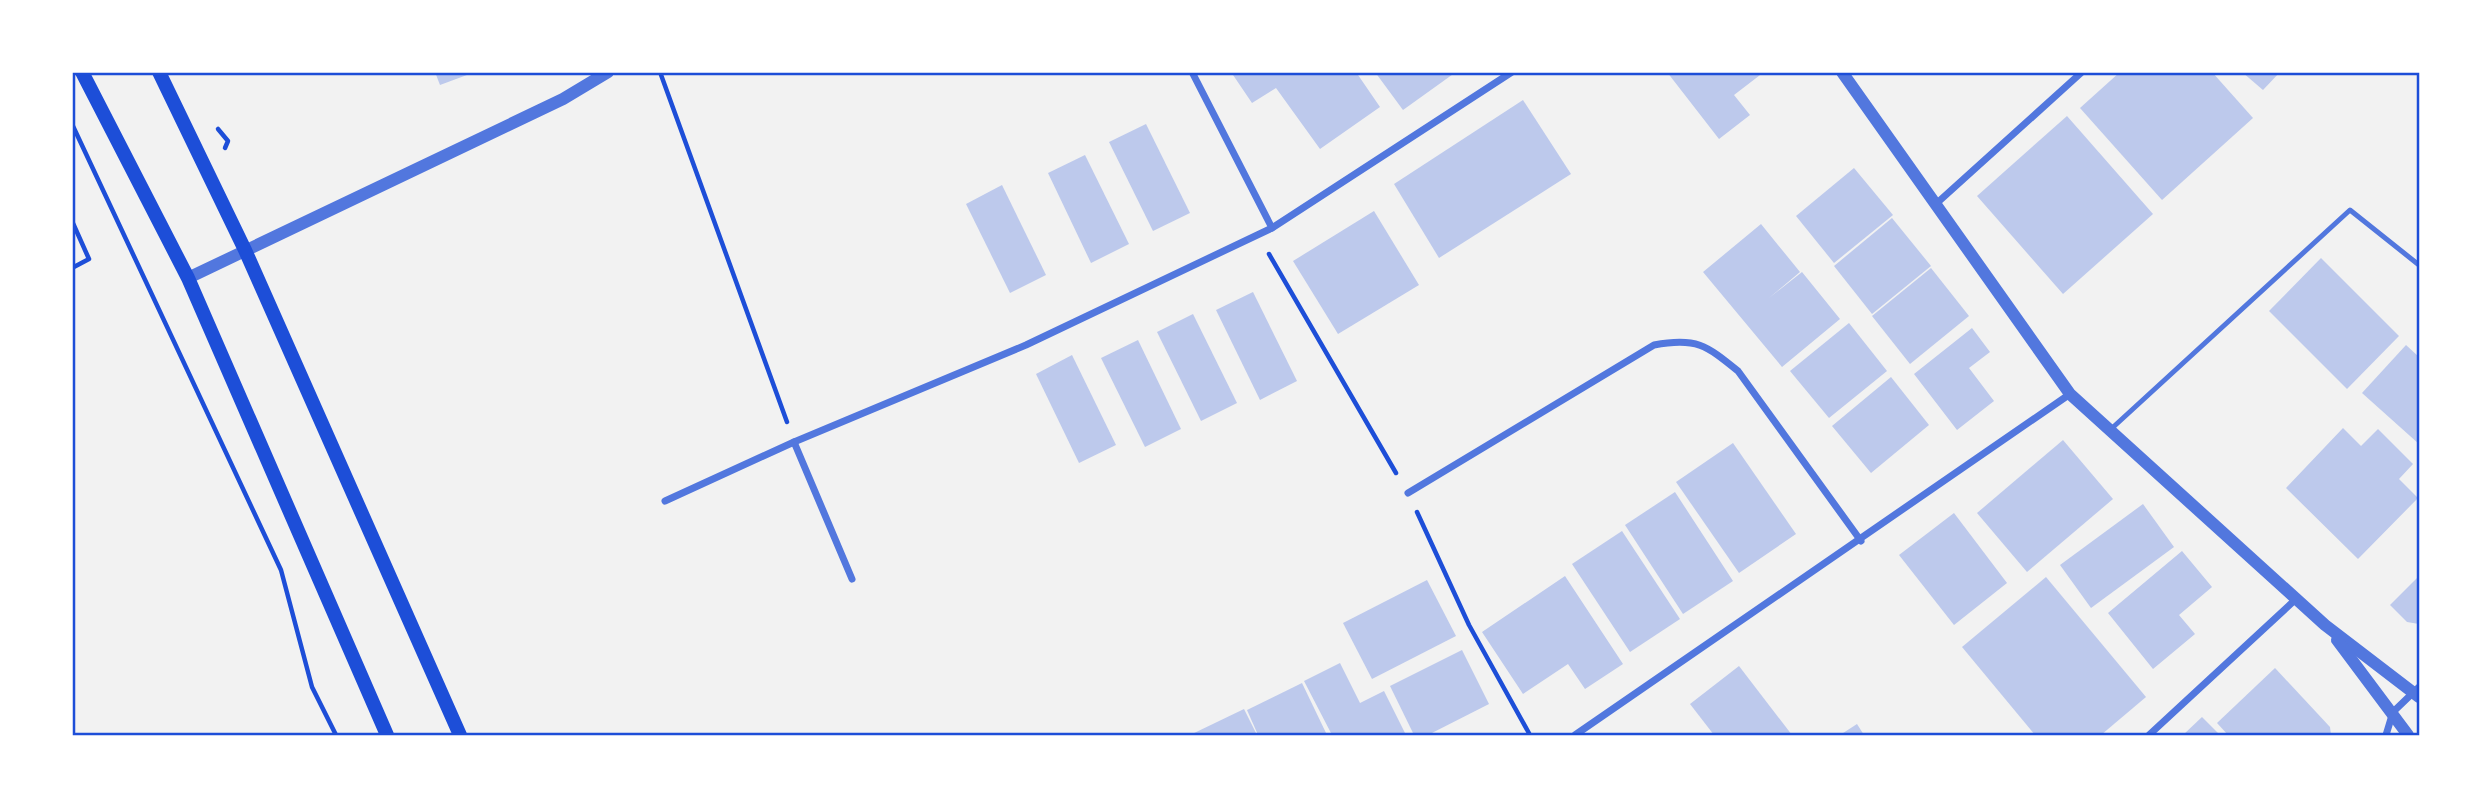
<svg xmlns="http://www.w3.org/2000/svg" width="2491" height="807" font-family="'Alegreya Sans',sans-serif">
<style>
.building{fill:#bdc9ec}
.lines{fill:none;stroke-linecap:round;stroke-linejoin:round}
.path{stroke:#1d4ed8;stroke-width:4.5}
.service{stroke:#5277de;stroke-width:5}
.minor{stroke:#5277de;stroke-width:7}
.tertiary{stroke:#5277de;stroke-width:12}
.secondary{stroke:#1d4ed8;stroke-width:14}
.neatline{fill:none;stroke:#1d4ed8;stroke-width:2.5}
</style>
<rect width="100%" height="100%" fill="#f2f2f2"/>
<g class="building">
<polygon points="435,72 475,72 440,85"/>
<polygon points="1231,72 1356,72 1380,107 1320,149 1276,88 1252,103"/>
<polygon points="1375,72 1456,72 1403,110"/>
<polygon points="1667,72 1764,72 1734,95 1750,115 1719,139"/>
<polygon points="2120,72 2212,72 2253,118 2162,200 2080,108"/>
<polygon points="2242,72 2280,72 2263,90"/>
<polygon points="1523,100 1571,174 1439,258 1394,184"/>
<polygon points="2067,116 2153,214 2063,294 1977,196"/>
<polygon points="1146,124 1190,213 1153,231 1109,142"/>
<polygon points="1085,155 1129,244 1091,263 1048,173"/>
<polygon points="1854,168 1893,215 1834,263 1796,216"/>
<polygon points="1002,185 1046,275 1010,293 966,204"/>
<polygon points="1374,211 1419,285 1338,334 1293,261"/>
<polygon points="1892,218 1931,266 1872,314 1834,266"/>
<polygon points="1761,224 1800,272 1769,298 1802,272 1840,319 1782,367 1703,272"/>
<polygon points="2321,258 2399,336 2347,389 2269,311"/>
<polygon points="1931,268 1969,316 1910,364 1872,316"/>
<polygon points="1253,292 1297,381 1260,400 1216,310"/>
<polygon points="1193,314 1237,403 1201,421 1157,332"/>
<polygon points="1849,323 1887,371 1829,418 1790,371"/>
<polygon points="1972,328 1990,352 1969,368 1994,401 1957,430 1914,374"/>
<polygon points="1138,340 1181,429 1145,447 1101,358"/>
<polygon points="2406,345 2419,357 2419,444 2362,393"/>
<polygon points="1072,355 1116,445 1079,463 1036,374"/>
<polygon points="1891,377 1929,425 1871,473 1832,426"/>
<polygon points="2343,428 2361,446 2378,429 2413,464 2399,479 2418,498 2358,559 2286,488"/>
<polygon points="2063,440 2113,499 2027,572 1977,513"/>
<polygon points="1733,443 1796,534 1739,573 1676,482"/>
<polygon points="1675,492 1733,581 1683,614 1625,525"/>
<polygon points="2143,504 2174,547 2091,608 2060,565"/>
<polygon points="1954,513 2007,583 1954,625 1899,555"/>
<polygon points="1622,531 1680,619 1630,652 1572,564"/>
<polygon points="2182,551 2212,587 2179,615 2195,634 2153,669 2108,613"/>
<polygon points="1565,576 1623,664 1585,689 1568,664 1523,694 1482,632"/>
<polygon points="2419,576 2419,624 2407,622 2390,605"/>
<polygon points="2046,577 2146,697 2101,735 2035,735 1962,647"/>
<polygon points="1427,580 1456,636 1372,679 1343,623"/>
<polygon points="1462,650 1489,704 1428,735 1414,735 1390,686"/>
<polygon points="1340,663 1360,703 1384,691 1406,735 1332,735 1304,681"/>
<polygon points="1739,666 1792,735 1714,735 1690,704"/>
<polygon points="2275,668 2330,727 2331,735 2228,735 2217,723"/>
<polygon points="1302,683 1327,735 1258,735 1247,710"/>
<polygon points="1244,709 1257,735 1190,735"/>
<polygon points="2202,717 2220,735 2183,735"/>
<polygon points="1857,724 1864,735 1840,735"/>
</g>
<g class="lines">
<g class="path">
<polyline points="660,72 787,422"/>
<polyline points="72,124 281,570 312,687 336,735"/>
<polyline points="218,129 228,141 225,148"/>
<polyline points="72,221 89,259 72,268"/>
<polyline points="1269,254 1396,473"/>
<polyline points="1417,512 1469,625 1530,735"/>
</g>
<polyline class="service" points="2110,430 2350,210 2419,265"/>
<g class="minor">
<polyline points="1192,72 1272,228"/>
<polyline points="1937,203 2082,72"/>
<polyline points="794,442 852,579"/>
<path d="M1408,493l246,-148c42,-8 52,0 84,26l123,170"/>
<polyline points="665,501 794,442 1026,345 1272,228 1512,72"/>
<polyline points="1575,735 2070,394"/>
<polyline points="2149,735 2296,599"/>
<polyline points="2386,735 2393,712 2419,687"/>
</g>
<g class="tertiary">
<polyline points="1842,72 2070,394 2325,625 2419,697"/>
<polyline points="188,278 563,99 608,72"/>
<polyline points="2337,640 2408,735"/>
</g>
<g class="secondary">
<polyline points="82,72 188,278 387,735"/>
<polyline points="159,72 245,250 460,735"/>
</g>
</g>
<rect width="2491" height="807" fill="none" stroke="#ffffff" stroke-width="147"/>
<rect x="74" y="74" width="2344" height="660" class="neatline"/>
</svg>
